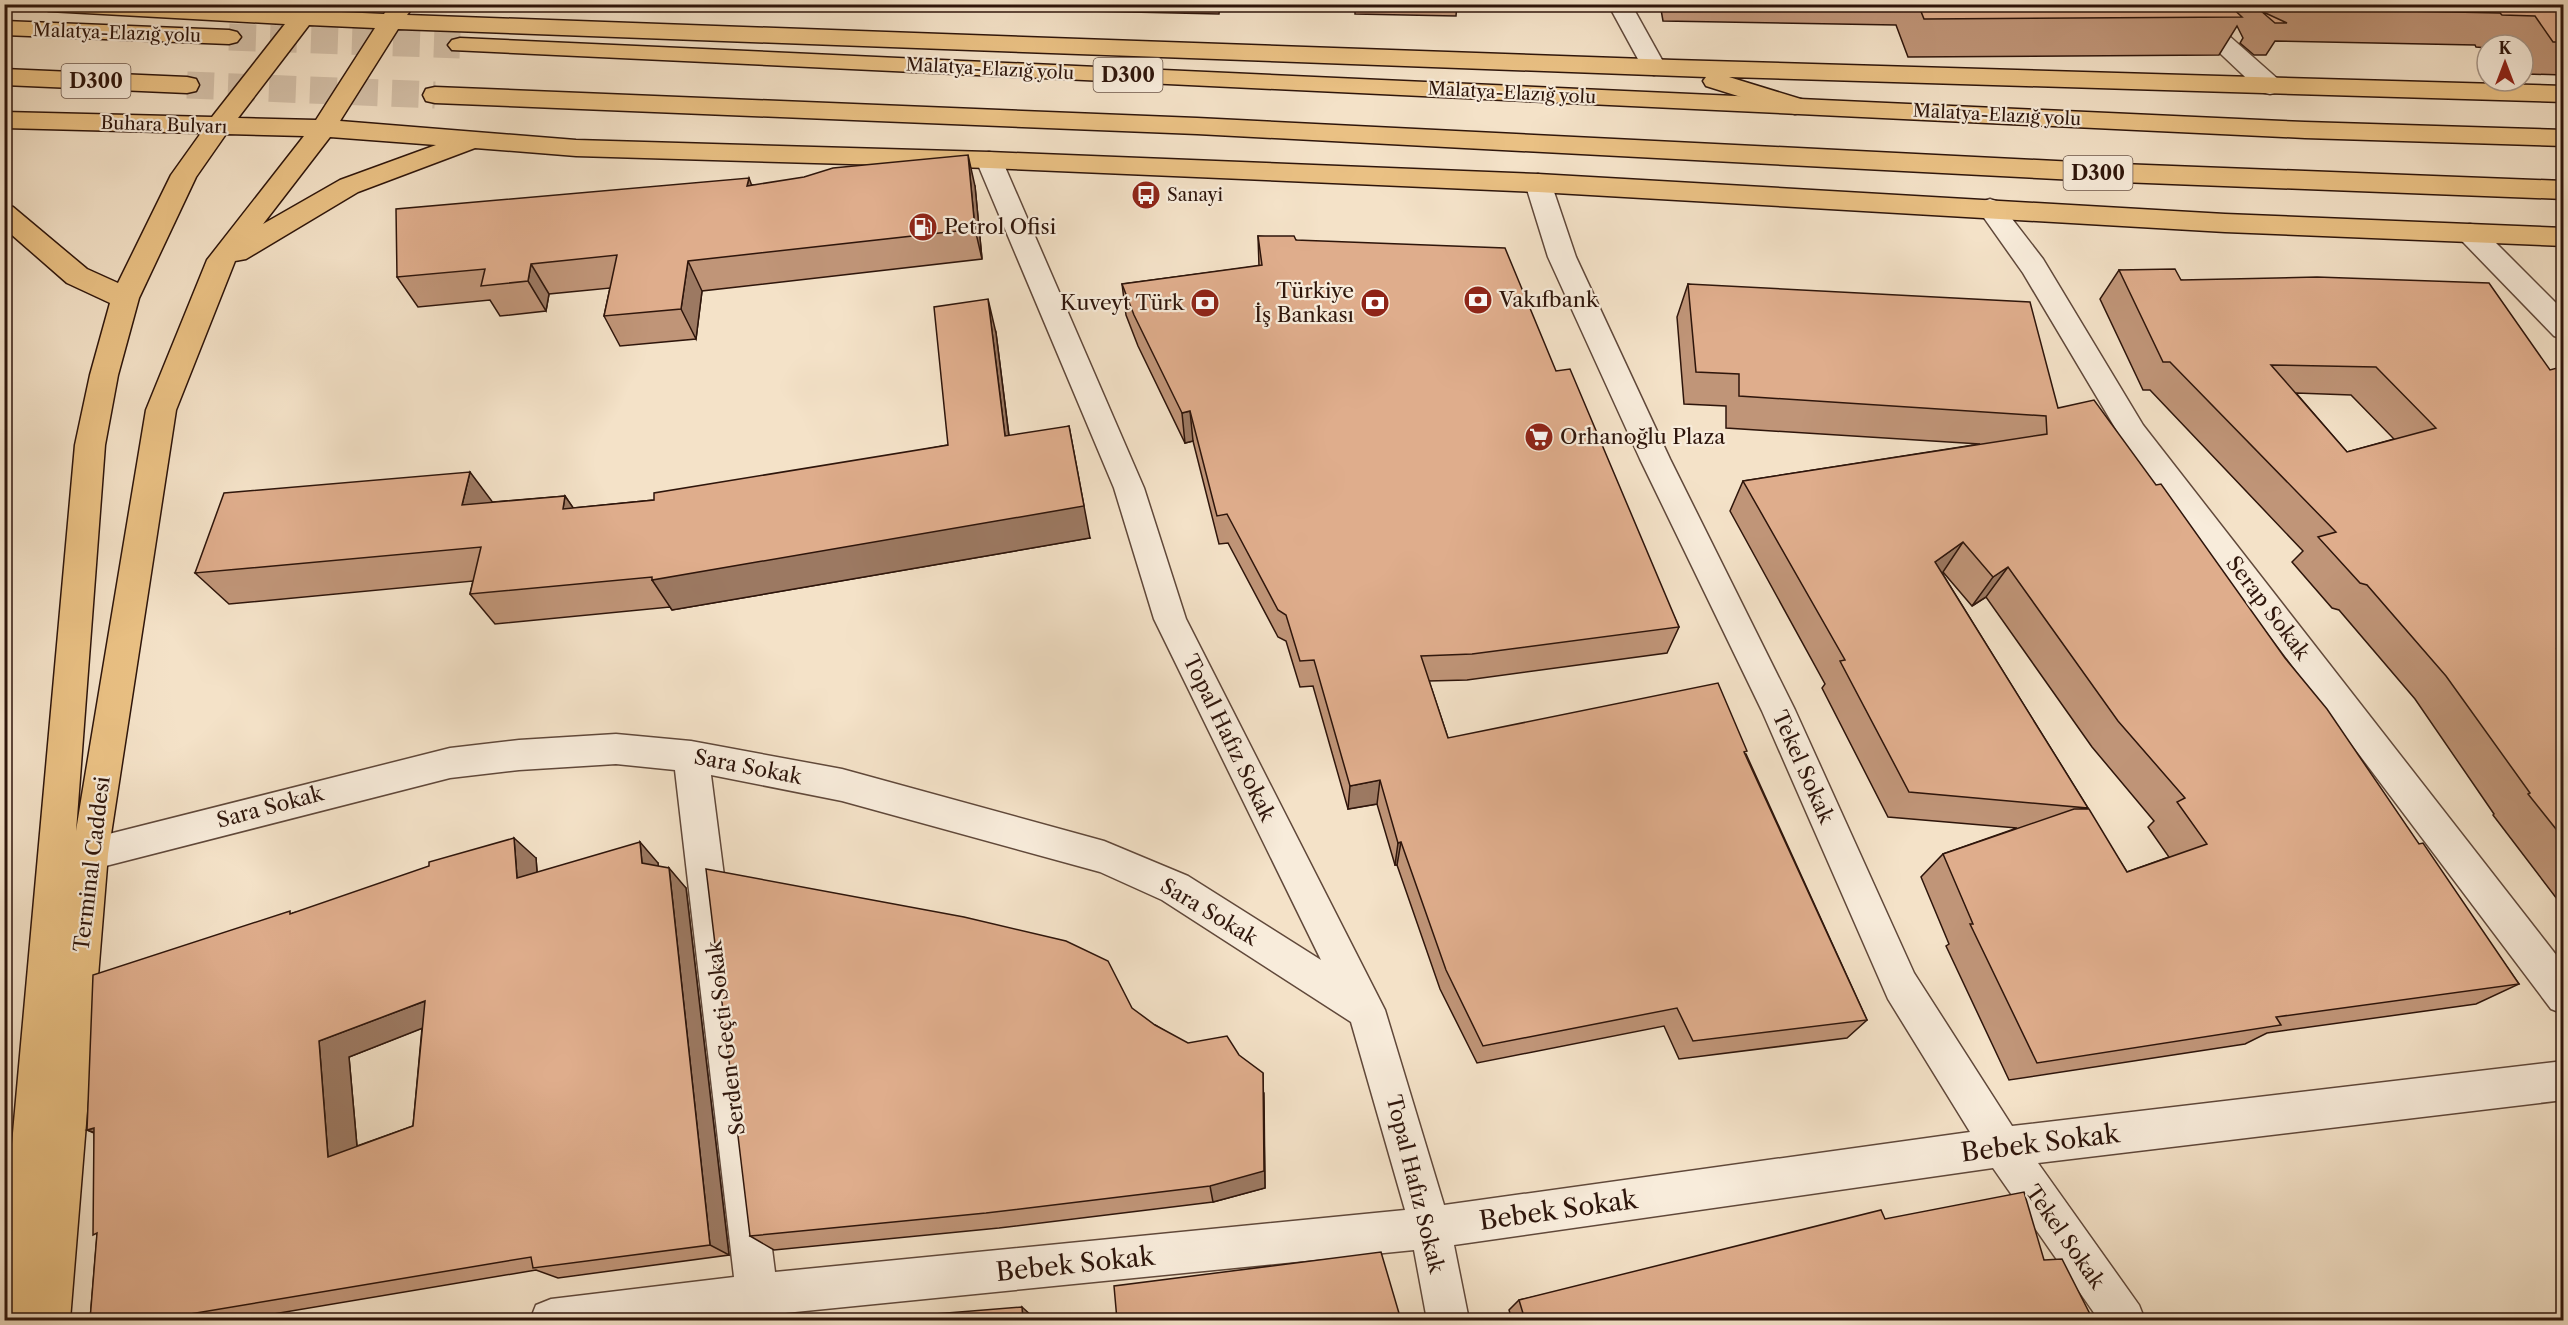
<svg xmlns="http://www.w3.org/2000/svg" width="2568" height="1325" font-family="'Libre Caslon Text',serif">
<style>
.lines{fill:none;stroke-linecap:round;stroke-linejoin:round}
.highway-tunnel{stroke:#d6c3ac;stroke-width:27;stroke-dasharray:27 14;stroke-linecap:butt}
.minor-casing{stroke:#60483a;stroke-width:3}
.major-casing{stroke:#2e150b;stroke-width:3}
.highway-casing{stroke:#2e150b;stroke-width:3}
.minor{fill:#f8ecdb;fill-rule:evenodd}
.major{fill:#eac184;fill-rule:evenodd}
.highway{fill:#eac184;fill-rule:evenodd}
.wall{fill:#c09578;stroke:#2e150b;stroke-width:1.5;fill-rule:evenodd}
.shaded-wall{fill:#9c7962;stroke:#2e150b;stroke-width:1.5}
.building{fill:#dfad8c;stroke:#2e150b;stroke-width:1.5;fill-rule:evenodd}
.labels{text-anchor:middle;stroke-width:4.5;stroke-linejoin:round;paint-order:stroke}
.far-street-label{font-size:18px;fill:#2e150b;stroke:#f8ecdb}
.far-poi-label{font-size:18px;fill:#2e150b;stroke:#f8ecdb;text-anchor:start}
.shield{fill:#f8ecdb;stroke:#6b5649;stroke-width:1.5}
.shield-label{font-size:20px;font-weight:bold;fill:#2e150b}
.poi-label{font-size:21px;fill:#2e150b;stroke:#f8ecdb;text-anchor:start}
.street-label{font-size:21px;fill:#2e150b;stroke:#f8ecdb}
.near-street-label{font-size:26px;fill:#2e150b;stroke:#f8ecdb}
</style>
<rect width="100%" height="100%" fill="#f4e2c8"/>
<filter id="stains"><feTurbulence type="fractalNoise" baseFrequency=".00333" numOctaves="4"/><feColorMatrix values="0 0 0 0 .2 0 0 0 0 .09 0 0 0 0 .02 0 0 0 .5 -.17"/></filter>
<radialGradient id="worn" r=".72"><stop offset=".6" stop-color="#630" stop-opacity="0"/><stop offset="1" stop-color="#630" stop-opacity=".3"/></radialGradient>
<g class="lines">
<g class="highway-tunnel">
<polyline points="229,37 460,45"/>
<polyline points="187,85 435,95"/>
</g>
<g class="minor-casing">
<g id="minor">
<polygon points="1608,4 1631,4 1666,67 1663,72 1654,75 1645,72"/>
<polygon points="2168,4 2193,4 2279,80 2282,86 2279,92 2270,94 2261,92"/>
<path d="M989,152l9,2 4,6 142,328 42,131 199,391 59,195 526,-73 -82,-133 -126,-288 -122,-252 -92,-202 -23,-74 4,-6 9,-3 9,3 4,6 25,74 94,202 125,251 119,263 98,153 552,-65v39l-526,63 101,142 6,15h-46l-106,-152 -539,77 15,75h-42l-13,-70 -639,64 -1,6h-244l6,-15 15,-6 183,-22 -59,-507 -59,-6 -97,6 -69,8 -360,92 -13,-4 -5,-12 5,-12 373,-94 69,-8 97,-6 75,7 151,28 262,72 84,35 133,84 -167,-341 -40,-131 -138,-328 4,-6zM711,775l131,26 258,71 62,28 189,122 54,188 -630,62z"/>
<polygon points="1990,199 1999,202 2043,259 2143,425 2564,965 2564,1014 2551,1009 2123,441 2023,273 1977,208 1981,202"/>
<polygon points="2470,224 2479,226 2564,311 2564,339 2554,336 2461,240 2457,233 2461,226"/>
</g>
</g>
<g class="major-casing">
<path id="major" d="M38,4h156l102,6 4,-6h24l-4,7 64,3 7,-10h20l2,3 -6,8 1267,45 890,26v16l-835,-25 75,23 3,6 -3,6 -9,2 -89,-28 -3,-5 3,-4 -1308,-48 -58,92 236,19 413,12 549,22 687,40 339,14v18l-339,-14 -687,-40 -549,-24 -413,-12 -101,-8 -117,44 -112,67 -11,2 -59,149 -68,444 -38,466h-66v-87l71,-788 15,-70 20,-72 -43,-20 -63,-55v-24l9,3 74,62 31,14 53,-108 30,-42 -197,-5v-16l208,5 73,-93 -236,-13 -8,-2zM309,25l66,3 -59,92 -78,-2zM226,134l78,2 -97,124 -61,150 -70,421 29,-386 13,-70 21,-77 57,-121zM330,137l106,8 -96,35 -77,44z"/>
</g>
<g class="highway-casing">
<g id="highway">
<polygon points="4,21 229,30 237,32 241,37 237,42 229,44 4,35"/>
<polygon points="460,38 2305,122 2564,130 2564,146 2305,138 452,50 448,45 452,40"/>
<polygon points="4,69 187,77 196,79 199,85 196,91 187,93 4,85"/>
<polygon points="435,87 1197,118 2095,163 2564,181 2564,199 2095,181 1197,134 435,103 426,101 423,95 426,89"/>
</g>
</g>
<use href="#minor" class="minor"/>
<use href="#major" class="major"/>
<use href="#highway" class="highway"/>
</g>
<g class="wall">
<polygon points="1220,4 1219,14 1086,11 1086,7 941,5"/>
<polygon points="1265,4 1457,4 1456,16 1355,14 1355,7"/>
<polygon points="1660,4 2564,4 2564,75 2526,74 2523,70 2523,45 2487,45 2487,48 2476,47 2475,45 2275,41 2266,55 2254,55 2240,43 2243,38 2237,26 2219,55 1908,57 1896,25 1663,21"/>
<polygon points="751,185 975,186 982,259 702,291 696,339 620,346 604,316 610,288 549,294 546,311 500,316 490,300 418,307 397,277"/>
<polygon points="1258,236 1296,240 1556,371 1679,627 1667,653 1467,680 1429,681 1448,738 1746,754 1867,1020 1847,1038 1679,1059 1664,1026 1477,1063 1440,989 1397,865 1395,865 1377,804 1348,809 1313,686 1300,687 1286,641 1278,637 1228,543 1219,544 1193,441 1185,443 1138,346 1126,315 1122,284 1259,266"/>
<path d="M2119,270l62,10 383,94v528l-4,1 -67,-88 1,-1 -79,-115 -76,-89 -7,-2 -40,-46 11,-11 -153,-161h-7l-43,-91zM2296,393l55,2 43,44 -47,13z"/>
<path d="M1688,284l370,124 227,250 234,326 -43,20 -209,29 -22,11 -236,36 -63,-134 3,-2 -28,-67 22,-23 74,-26 -129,-11 -66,-129 3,-4 -95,-173 13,-30 237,-37 -254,-16v-22l-42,-2 -7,-87zM1943,572l29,34 14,-9 106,150 62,74 -6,6 21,30 -42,15 -41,-63 2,-1 -146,-235z"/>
<polygon points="996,333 1009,435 1090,538 672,610 670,607 495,624 470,594 473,581 229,604 195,573 493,502 565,496 573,508 654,500 948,445"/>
<path d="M536,858l1,14 121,-9v3l28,22 43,367 -171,23 -22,-8 -298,50h-148l7,-84 -3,-103 -7,-3 206,-217zM422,1028l-9,98 -56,20 -8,-89z"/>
<polygon points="1155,1025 1264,1093 1265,1188 1213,1202 999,1228 774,1250 750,1236"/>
<polygon points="1885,1219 2044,1260 2093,1320 1512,1320 1509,1310 1519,1300"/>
</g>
<g class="shaded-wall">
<polygon points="968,155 975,186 982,259 975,229"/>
<polygon points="749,178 760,208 747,186"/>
<polygon points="688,261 702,291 696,339 681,309"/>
<polygon points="531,264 549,294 546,311 528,281"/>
<polygon points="4,269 7,272 4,303"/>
<polygon points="988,299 996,333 1013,469 1005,436"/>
<polygon points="4,334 7,337 4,375"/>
<polygon points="1190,411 1193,441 1185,443 1182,413"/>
<polygon points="4,415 6,416 4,435"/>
<polygon points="1069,426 1090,538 672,610 652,580"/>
<polygon points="470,472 494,504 462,505"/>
<polygon points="565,496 587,528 563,509"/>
<polygon points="1963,542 1943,572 1916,591 1935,562"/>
<polygon points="2008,567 1986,597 1972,606 1993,577"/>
<polygon points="2564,648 2564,662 2557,649"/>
<polygon points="1380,780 1377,804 1348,809 1350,786"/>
<polygon points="514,838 536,858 539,898 517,878"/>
<polygon points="640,842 658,863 660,883 642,863"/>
<polygon points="1401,842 1397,865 1395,865 1398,843"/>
<polygon points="669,868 686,888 729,1255 710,1245"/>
<polygon points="425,1001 451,1017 349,1057 359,1169 328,1157 319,1041"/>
<polygon points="1263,1073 1265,1188 1213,1202 1210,1186"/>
<polygon points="94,1128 125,1143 87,1130"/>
<polygon points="1022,1307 1032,1316 1032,1320 1023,1320"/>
</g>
<g class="building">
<polygon points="1918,4 2228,4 2242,17 1924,19"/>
<polygon points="2263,4 2564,4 2564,42 2553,42 2535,16 2502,15 2500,13 2265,8"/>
<polygon points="2261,11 2287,23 2275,23"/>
<polygon points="968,155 975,229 688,261 681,309 604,316 617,255 531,264 528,281 481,286 485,269 397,277 396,209 749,178 747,186 804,177 833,168"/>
<polygon points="1258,236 1294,236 1296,240 1505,248 1556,371 1570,369 1679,627 1472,654 1421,656 1448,738 1718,683 1747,751 1744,752 1867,1020 1693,1041 1677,1008 1483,1046 1446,970 1401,842 1398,843 1380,780 1350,786 1314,660 1300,661 1286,615 1278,610 1227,514 1217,516 1190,411 1182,413 1134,315 1122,284 1262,265"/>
<path d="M2175,269l6,11 136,-3 172,6 61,87 7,-2 7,6v274l-7,1 7,7v183l-36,-45 2,-1 -84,-117 -79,-91 -7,-2 -42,-46 18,-5 -166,-170h-7l-44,-92zM2271,365l105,2 60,61 -89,24z"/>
<polygon points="1688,284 2030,302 2058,408 2094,400 2156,485 2161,484 2285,658 2327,709 2419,844 2423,843 2519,984 2276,1017 2281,1025 2037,1063 1970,924 1973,924 1943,854 2074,809 2089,809 2127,872 2207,844 2177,802 2185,798 2118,721 2008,567 1993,577 1963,542 1935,562 2088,808 1909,792 1840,661 1845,660 1743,481 2047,434 2046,416 1739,396 1739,374 1696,372"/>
<polygon points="988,299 1005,436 1069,426 1084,506 652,580 652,577 470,594 481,547 195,573 224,493 470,472 462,505 565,496 563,509 654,500 654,493 948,445 934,307"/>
<path d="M514,838l3,40 123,-36 2,21 27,5 41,377 -177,23 -2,-11 -377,63h-64l7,-87 -4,2 1,-107 -7,2 6,-155 197,-64v3l139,-48v-4zM425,1001l-12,125 -85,31 -9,-116z"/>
<polygon points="706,869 964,917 1066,941 1108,961 1132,1008 1155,1025 1188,1043 1227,1036 1239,1055 1263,1073 1264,1171 1210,1186 986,1213 750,1236"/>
<polygon points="2024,1192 2044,1260 2062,1259 2093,1320 1893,1320 1892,1319 1884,1320 1525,1320 1519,1300 1881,1210 1885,1219"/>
<polygon points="1381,1252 1401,1320 1117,1320 1114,1286"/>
<polygon points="1022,1307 1023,1320 860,1320"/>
</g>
<defs>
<g id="bus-disc" transform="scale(1.5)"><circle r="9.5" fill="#8f2418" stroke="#f8ecdb"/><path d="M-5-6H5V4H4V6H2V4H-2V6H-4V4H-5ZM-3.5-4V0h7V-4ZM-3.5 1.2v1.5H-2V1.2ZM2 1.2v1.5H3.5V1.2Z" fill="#fff"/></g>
<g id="fuel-disc" transform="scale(1.5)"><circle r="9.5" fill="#8f2418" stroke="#f8ecdb"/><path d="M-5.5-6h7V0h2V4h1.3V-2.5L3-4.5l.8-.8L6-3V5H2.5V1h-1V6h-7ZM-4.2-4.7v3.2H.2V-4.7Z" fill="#fff"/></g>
<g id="bank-disc" transform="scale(1.5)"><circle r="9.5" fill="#8f2418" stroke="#f8ecdb"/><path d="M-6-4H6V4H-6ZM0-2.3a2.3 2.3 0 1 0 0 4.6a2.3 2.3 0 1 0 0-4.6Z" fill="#fff"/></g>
<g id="supermarket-disc" transform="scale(1.5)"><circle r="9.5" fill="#8f2418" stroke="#f8ecdb"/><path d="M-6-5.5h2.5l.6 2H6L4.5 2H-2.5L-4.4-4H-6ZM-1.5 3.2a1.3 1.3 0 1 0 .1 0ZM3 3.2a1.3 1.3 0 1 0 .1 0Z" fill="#fff"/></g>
</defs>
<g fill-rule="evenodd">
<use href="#bus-disc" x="1146" y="195"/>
<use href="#fuel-disc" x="923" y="227"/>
<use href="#bank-disc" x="1478" y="300"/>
<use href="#bank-disc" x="1205" y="303"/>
<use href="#bank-disc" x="1375" y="303"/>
<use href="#supermarket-disc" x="1539" y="437"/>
</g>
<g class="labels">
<g class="far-street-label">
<text transform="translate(117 33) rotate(2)" y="6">Malatya-Elazığ yolu</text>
<text transform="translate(990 69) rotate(3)" y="6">Malatya-Elazığ yolu</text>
<text transform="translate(1512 93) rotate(3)" y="6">Malatya-Elazığ yolu</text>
<text transform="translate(1997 115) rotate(3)" y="6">Malatya-Elazığ yolu</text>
<text transform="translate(164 125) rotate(2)" y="6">Buhara Bulvarı</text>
</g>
<g class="far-poi-label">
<text x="1167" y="201">Sanayi</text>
</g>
<g class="shield">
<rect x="1093.5" y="58" width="69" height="34" rx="4.5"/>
<rect x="61.5" y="64" width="69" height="34" rx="4.5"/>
<rect x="2063.5" y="156" width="69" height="34" rx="4.5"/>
</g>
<g class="shield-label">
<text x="1128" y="82">D300</text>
<text x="96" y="88">D300</text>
<text x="2098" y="180">D300</text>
</g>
<g class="poi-label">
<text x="944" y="234">Petrol Ofisi</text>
<text x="1354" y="298" text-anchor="end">Türkiye<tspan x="1354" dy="24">İş Bankası</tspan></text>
<text x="1499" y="307">Vakıfbank</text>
<text x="1184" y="310" text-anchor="end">Kuveyt Türk</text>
<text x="1560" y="444">Orhanoğlu Plaza</text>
</g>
<g class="street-label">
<text transform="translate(2268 608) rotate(53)" y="7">Serap Sokak</text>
<text transform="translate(1229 738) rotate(64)" y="7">Topal Hafız Sokak</text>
<text transform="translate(748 767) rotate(11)" y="7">Sara Sokak</text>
<text transform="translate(1803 767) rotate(66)" y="7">Tekel Sokak</text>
<text transform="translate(270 807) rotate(-15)" y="7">Sara Sokak</text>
<text transform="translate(92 864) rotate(-83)" y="7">Terminal Caddesi</text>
<text transform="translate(1209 912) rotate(31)" y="7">Sara Sokak</text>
<text transform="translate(726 1038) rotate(-97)" y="7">Serden Geçti Sokak</text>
<text transform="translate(1415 1184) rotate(76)" y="7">Topal Hafız Sokak</text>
<text transform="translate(2065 1237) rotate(55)" y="7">Tekel Sokak</text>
</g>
<g class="near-street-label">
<text transform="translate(2040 1143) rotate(-7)" y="9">Bebek Sokak</text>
<text transform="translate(1558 1210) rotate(-8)" y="9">Bebek Sokak</text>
<text transform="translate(1075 1264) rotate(-6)" y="9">Bebek Sokak</text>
</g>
</g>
<rect width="2568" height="1325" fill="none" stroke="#f4e2c8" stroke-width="24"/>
<rect x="6" y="6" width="2556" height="1313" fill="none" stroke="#2e150b" stroke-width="3"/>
<rect x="12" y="12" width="2544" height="1301" fill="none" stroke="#2e150b" stroke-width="1.5"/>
<g transform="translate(2505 63)"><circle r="28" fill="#f8ecdb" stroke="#a79688" stroke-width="1.5"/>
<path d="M0-4.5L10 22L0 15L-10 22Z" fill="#8f2418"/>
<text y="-9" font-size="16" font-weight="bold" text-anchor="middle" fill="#2e150b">K</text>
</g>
<rect width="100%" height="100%" filter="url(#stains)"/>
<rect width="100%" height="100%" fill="url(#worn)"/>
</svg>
